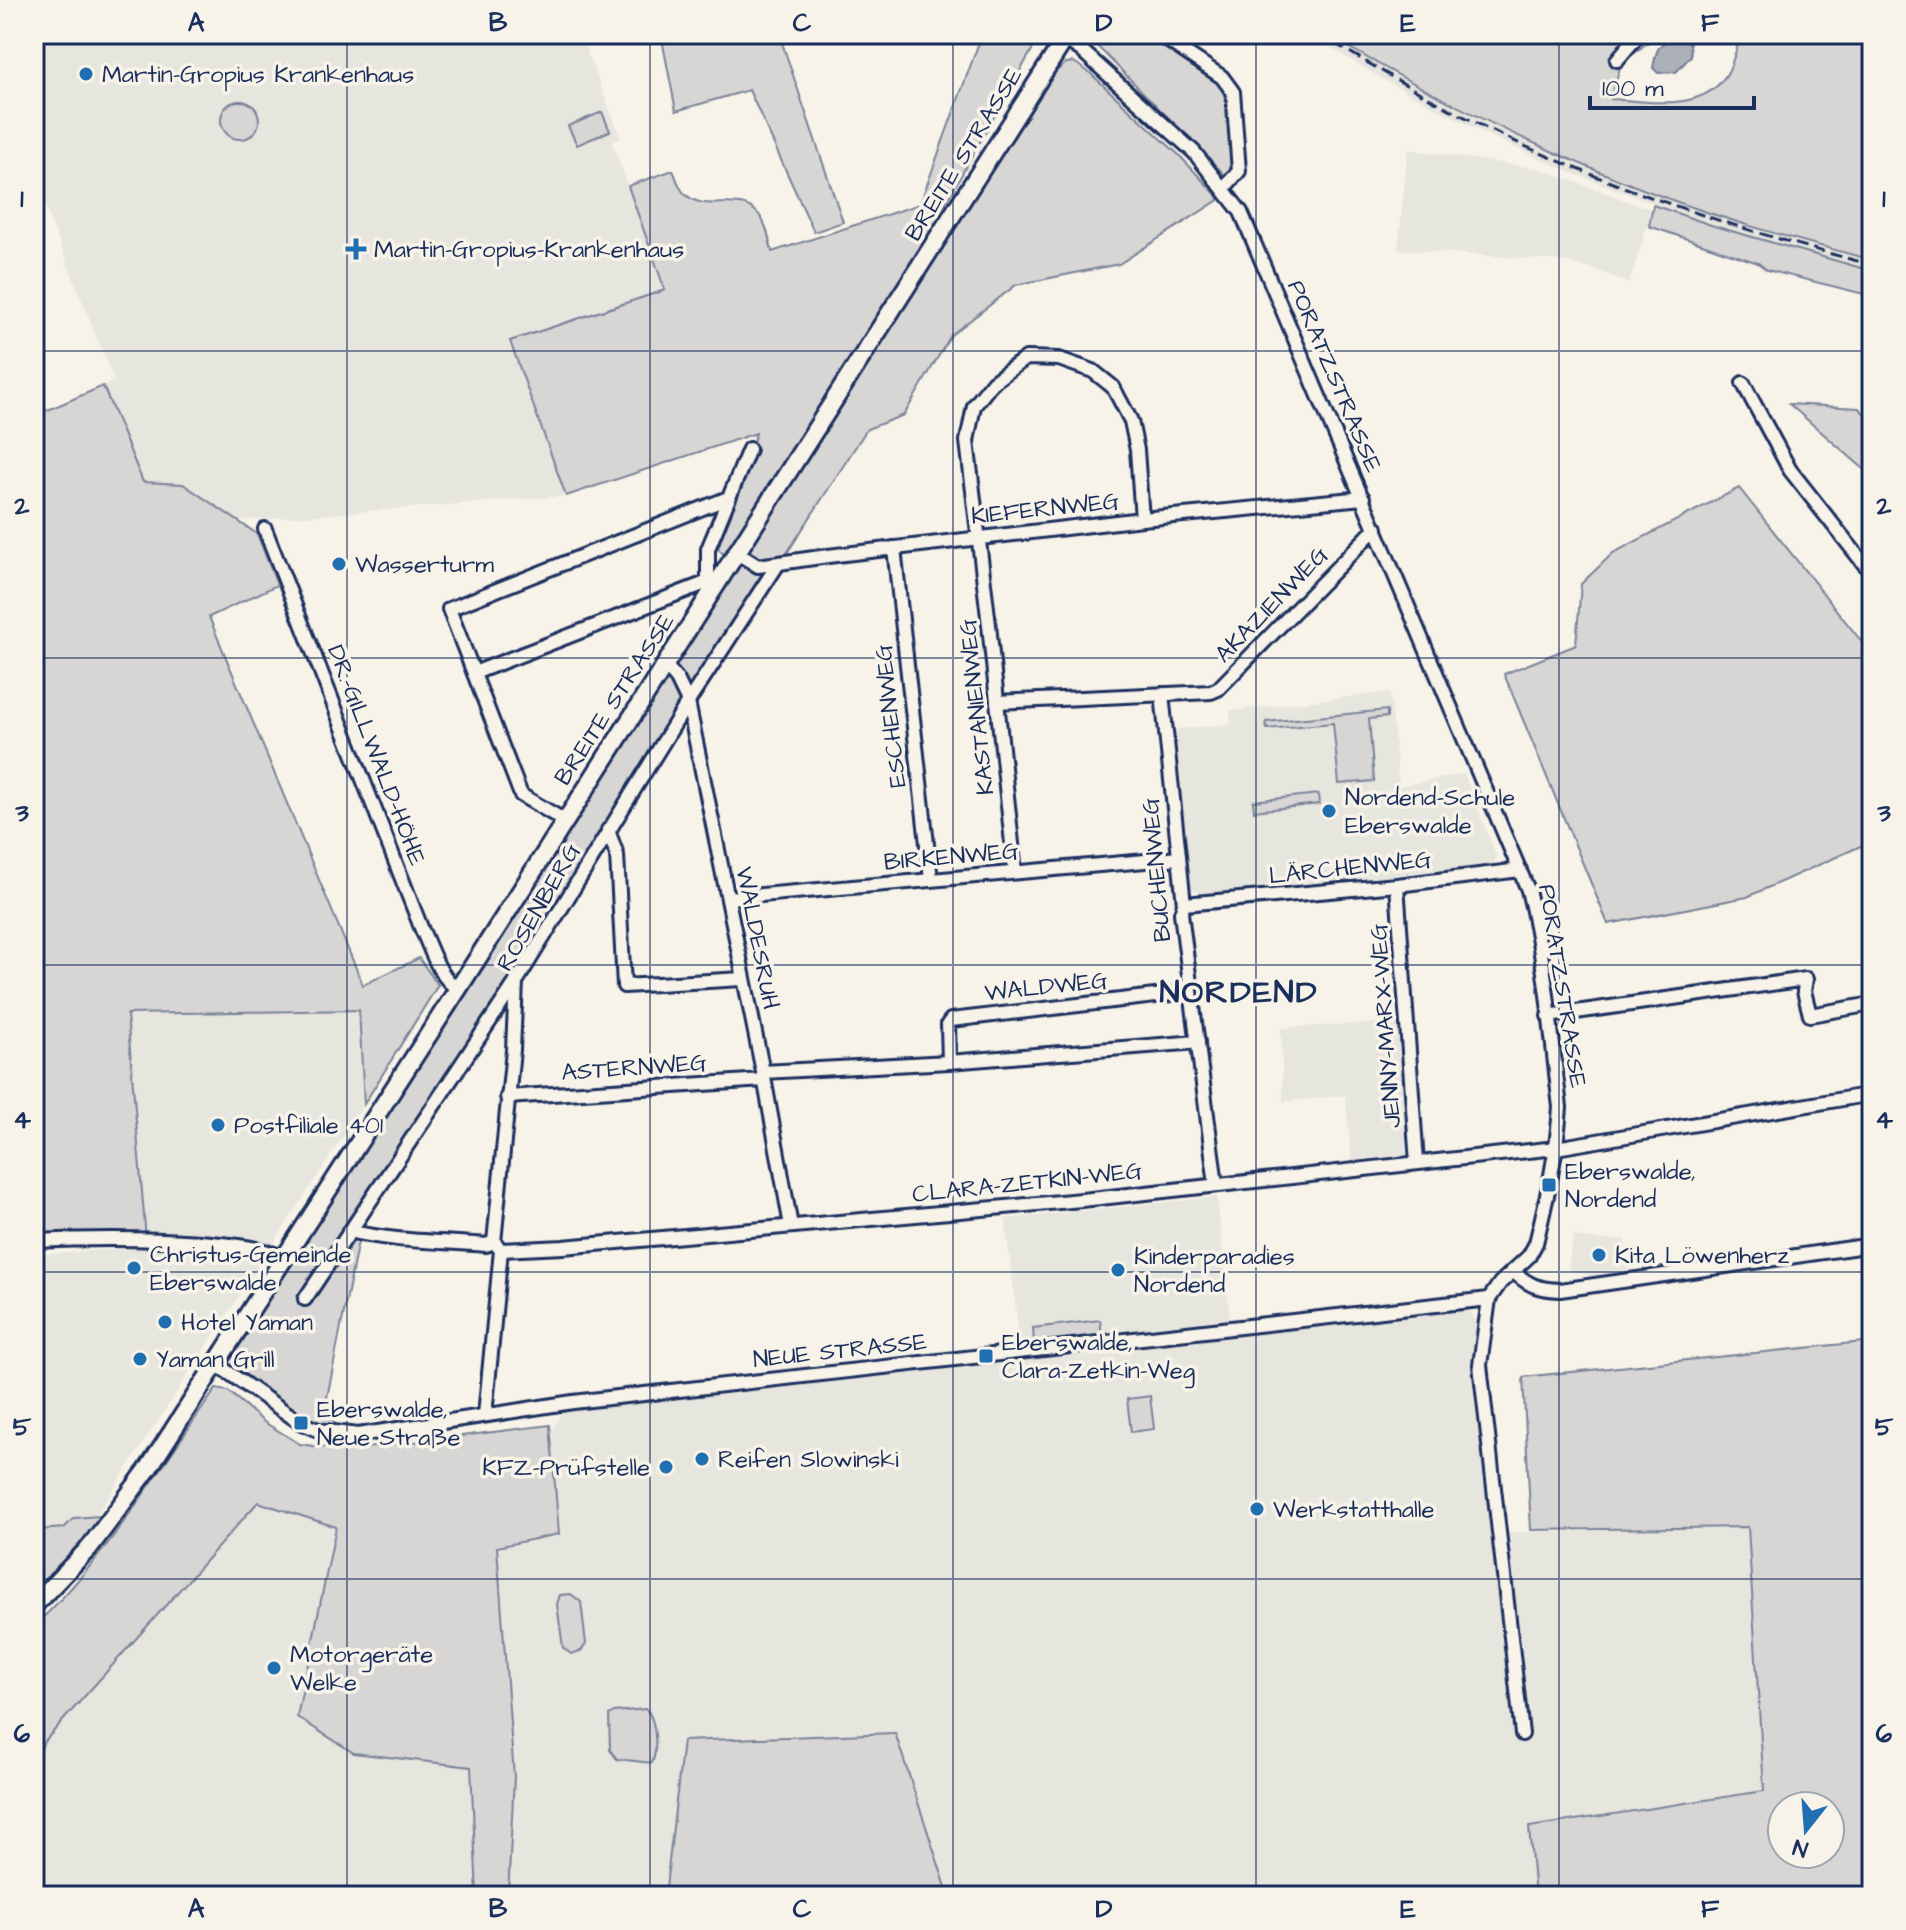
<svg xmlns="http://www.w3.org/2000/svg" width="1906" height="1930" font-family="'Architects Daughter',sans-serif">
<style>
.built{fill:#e6e5de}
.green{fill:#d7d6d4;stroke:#798299;stroke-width:2;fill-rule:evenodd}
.water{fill:#acb0b9;stroke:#727c95;stroke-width:2}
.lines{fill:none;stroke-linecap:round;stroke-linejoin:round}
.street-casing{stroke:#1b2f5e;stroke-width:18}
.secondary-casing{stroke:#1b2f5e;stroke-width:22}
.street{stroke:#f7f3e8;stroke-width:12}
.secondary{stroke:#f7f3e8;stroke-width:16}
.rail{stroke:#1b2f5e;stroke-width:3;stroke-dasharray:12 6;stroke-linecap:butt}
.grid{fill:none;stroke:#1b2f5e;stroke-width:2;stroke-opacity:0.55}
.poi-dot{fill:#1f6fb2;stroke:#f7f3e8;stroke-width:3}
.labels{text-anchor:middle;stroke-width:7;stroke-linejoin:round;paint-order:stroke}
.poi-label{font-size:24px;fill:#1b2f5e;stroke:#f7f3e8;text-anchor:start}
.street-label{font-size:24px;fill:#1b2f5e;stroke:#f7f3e8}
.district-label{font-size:32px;font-weight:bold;letter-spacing:2px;fill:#1b2f5e;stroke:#f7f3e8}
.neatline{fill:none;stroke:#1b2f5e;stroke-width:3}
.grid-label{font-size:26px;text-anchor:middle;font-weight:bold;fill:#1b2f5e}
</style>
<rect width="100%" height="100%" fill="#f7f3e8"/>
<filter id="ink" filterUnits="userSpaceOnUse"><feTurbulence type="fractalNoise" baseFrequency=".0125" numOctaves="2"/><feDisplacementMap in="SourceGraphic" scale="16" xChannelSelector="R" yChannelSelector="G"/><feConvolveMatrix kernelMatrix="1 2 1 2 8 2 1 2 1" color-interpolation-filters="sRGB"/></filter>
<g filter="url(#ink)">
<g class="built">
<polygon points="34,34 580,34 621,138 612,142 666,290 511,341 566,496 238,521 183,484 143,482 103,386 114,381 46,209 34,193"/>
<polygon points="1308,34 1326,34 1390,71 1491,124 1576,161 1660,196 1717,216 1872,260 1872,271 1714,226 1572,173 1487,135 1384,80"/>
<polygon points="1408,149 1540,169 1652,210 1629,284 1600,271 1563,261 1398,249"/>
<polygon points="1390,692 1399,786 1464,774 1497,858 1493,865 1204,895 1189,888 1170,730 1231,724 1230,711"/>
<polygon points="360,1010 364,1104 90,1525 45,1578 34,1585 34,1255 146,1247 127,1014"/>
<polygon points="1397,1022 1406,1154 1352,1161 1345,1095 1283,1102 1281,1028"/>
<polygon points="1217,1197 1230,1320 1020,1344 1005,1219"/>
<polygon points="1573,1236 1596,1240 1625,1239 1629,1273 1593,1276 1568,1269"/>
<polygon points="1468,1310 1478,1322 1472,1387 1492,1533 1748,1527 1764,1791 1530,1827 1535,1896 949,1896 895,1733 683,1741 665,1896 34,1896 34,1774 43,1743 257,1502 336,1527 297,1717 471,1767 514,1776 497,1546 559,1534 551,1432 562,1412 1182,1339"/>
</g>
<g class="green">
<polygon points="661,34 779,34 843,222 814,232 749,90 676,111"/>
<path d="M982,34h59l-100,177 2,10 -217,335 -8,-7 38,-116 -190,63 -56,-155 155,-51 -37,-104 45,-16c3,7 6,18 11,23 22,24 62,-6 79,28 5,9 7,21 9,31l148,-48z"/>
<path d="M1088,34h61l67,44c12,17 27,84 10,98l-136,-137z"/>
<path d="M1326,34h332l-37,30 -10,35c39,2 96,15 118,-29 5,-11 8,-24 12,-36h131v226c-71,-19 -142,-38 -211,-64 -116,-43 -228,-99 -335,-162z"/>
<path d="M1074,62l16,11 90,83 40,43 -101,65 -103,21 -65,50 -47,80 -37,14 -183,284 -313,496 -14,37 -31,157 11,26c-23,-5 -97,-40 -103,-64 -2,-10 5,-22 9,-31l812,-1266 3,2 8,-7z"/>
<circle cx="240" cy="120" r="19"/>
<polygon points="602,112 610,131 577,145 568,126"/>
<polygon points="1653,205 1714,226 1872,271 1872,296 1767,270 1758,263 1649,226"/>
<polygon points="103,386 143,482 183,484 257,534 277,585 209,617 363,985 419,958 438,985 364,1104 359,1010 127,1014 146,1239 34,1241 34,416"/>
<polygon points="1789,404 1859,408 1872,421 1872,476"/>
<polygon points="1739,488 1862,642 1872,649 1872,841 1747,897 1608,924 1504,674 1576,645 1581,584 1613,553"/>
<polygon points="1387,710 1387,717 1369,719 1374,781 1339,784 1333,723 1267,729 1266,722"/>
<polygon points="1318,794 1319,804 1254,811 1253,801"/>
<polygon points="1100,1320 1102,1335 1034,1343 1033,1328"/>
<path d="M1872,1341v555h-337l-6,-69 235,-36 -16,-264 -217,3 -8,-153zM1830,1806v48h-48v-48z"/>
<path d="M216,1389l12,2 36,31 36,22 20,3 37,2 193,-24 9,109 -62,13 17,230 -6,119h-31l-6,-129 -117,-14 -57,-36 39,-190 -78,-25 -215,241 -9,31v-148c73,-68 124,-156 182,-237z"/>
<polygon points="1150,1396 1154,1429 1131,1432 1127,1399"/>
<polygon points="99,1516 101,1523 44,1586 39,1585 38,1530 64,1528 74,1518"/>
<polygon points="571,1594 581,1602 586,1644 581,1651 571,1654 563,1648 557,1604 560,1595"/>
<path d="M646,1709c10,10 12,41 6,54l-35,-4 -7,-9 -1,-35 5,-3z"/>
<polygon points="895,1733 949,1896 665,1896 683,1741"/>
</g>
<path class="water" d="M1681,37l9,7 1,12 -15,16 -18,1 -5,-5c4,-21 5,-27 28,-31z"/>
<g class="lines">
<g class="street-casing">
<g id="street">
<polyline points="1158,34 1222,77 1233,92 1239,171 1224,188"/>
<path d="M1065,39l16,11 113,102 47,60 287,678c18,70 23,145 32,217 -3,46 -13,91 -24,136l-7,13 -29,27 -11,16 -9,66 42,369"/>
<polyline points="1617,60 1639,34"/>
<polyline points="1743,383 1790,470 1872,574"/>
<path d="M265,529l157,401c10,21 16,46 36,59"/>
<polyline points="894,548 931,880"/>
<polyline points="737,553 758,566 828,556 1142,519 1363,498"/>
<polyline points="708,582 708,549 749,449"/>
<polyline points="665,665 677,679 688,702 763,1072 791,1226"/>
<polyline points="474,673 708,582 715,586"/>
<polyline points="1162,694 1184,904 1181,913 1216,1185"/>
<polyline points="997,702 1211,692 1218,689 1376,528"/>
<polyline points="565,821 521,795 449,609 728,498"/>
<polyline points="608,830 617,855 624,986 742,979"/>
<polyline points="1015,872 989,625 967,441 974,406 993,382 1026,358 1059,359 1093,371 1113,387 1131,421 1137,450 1142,519"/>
<polyline points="1397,885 1417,1163"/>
<polyline points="728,898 1179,858"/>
<polyline points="1184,904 1397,885 1520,870"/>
<polyline points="1548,1016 1806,979 1804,991 1810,1015 1872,1004"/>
<polyline points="949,1062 948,1024 951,1020 1189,992"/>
<polyline points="763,1072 949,1062 1198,1042"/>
<polyline points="507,1097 764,1080"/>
<path d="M349,1231c45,11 91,10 137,14l8,-3"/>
<path d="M34,1241c56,-3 111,-3 167,1 31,3 55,4 84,16"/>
<polyline points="501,1250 563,1247 1082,1200 1556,1148 1872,1094"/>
<path d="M1513,1271c16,15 25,18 47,19l312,-45"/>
<polyline points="305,1299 516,982"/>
<polyline points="216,1364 301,1423 318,1430 358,1435 573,1402 1489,1299"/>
<polyline points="485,1415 501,1250 494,1242 513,1050 516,982 688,702 778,564"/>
</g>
</g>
<g class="secondary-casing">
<polyline id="secondary" points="34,1605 89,1548 148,1469 458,989 1068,34"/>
</g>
<use href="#street" class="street"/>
<use href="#secondary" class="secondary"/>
<path class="rail" d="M1319,34c56,33 112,67 170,95 122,60 252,101 383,136"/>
</g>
</g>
<path class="grid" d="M347,34v1862M650,34v1862M953,34v1862M1256,34v1862M1559,34v1862M34,351h1838M34,658h1838M34,965h1838M34,1272h1838M34,1579h1838"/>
<g class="poi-dot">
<circle cx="86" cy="74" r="8"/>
<path d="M352 237h8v8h8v8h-8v8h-8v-8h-8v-8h8z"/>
<circle cx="339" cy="564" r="8"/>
<circle cx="1329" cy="811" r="8"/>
<circle cx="218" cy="1125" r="8"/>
<rect x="1541" y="1177" width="16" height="16" rx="4"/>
<circle cx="1599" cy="1255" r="8"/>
<circle cx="134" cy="1268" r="8"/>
<circle cx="1118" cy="1270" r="8"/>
<circle cx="165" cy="1322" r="8"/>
<rect x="978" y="1348" width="16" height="16" rx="4"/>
<circle cx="140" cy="1359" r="8"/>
<rect x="293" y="1415" width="16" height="16" rx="4"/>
<circle cx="702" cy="1459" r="8"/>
<circle cx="666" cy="1467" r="8"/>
<circle cx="1257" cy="1509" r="8"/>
<circle cx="274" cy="1668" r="8"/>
</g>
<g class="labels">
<g class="poi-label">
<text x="102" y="82">Martin-Gropius Krankenhaus</text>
<text x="374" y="257">Martin-Gropius-Krankenhaus</text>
<text x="355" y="572">Wasserturm</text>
<text x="1345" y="805">Nordend-Schule<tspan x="1345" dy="28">Eberswalde</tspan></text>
<text x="234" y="1133">Postfiliale 401</text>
<text x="1565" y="1179">Eberswalde,<tspan x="1565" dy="28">Nordend</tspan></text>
<text x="150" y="1262">Christus-Gemeinde<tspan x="150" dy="28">Eberswalde</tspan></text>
<text x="1615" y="1263">Kita Löwenherz</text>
<text x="1134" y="1264">Kinderparadies<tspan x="1134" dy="28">Nordend</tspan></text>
<text x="181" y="1330">Hotel Yaman</text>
<text x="1002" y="1350">Eberswalde,<tspan x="1002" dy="28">Clara-Zetkin-Weg</tspan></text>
<text x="156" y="1367">Yaman Grill</text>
<text x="317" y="1417">Eberswalde,<tspan x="317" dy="28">Neue Straße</tspan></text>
<text x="718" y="1467">Reifen Slowinski</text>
<text x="650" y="1475" text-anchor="end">KFZ-Prüfstelle</text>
<text x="1273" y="1517">Werkstatthalle</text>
<text x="290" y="1662">Motorgeräte<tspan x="290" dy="28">Welke</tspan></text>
</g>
<g class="street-label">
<text transform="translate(963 154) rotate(-58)" y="8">BREITE STRASSE</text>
<text transform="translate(1335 376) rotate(67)" y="8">PORATZSTRASSE</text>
<text transform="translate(1045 508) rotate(-6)" y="8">KIEFERNWEG</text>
<text transform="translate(1271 604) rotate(-46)" y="8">AKAZIENWEG</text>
<text transform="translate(614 699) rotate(-57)" y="8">BREITE STRASSE</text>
<text transform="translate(976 707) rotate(-96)" y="8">KASTANIENWEG</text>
<text transform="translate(890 716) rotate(-96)" y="8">ESCHENWEG</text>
<text transform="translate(377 755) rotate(69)" y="8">DR.-GILLWALD-HÖHE</text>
<text transform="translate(951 856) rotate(-5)" y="8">BIRKENWEG</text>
<text transform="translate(1350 867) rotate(-6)" y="8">LÄRCHENWEG</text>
<text transform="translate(1156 870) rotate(-95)" y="8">BUCHENWEG</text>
<text transform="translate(538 907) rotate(-60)" y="8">ROSENBERG</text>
<text transform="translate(758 938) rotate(79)" y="8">WALDESRUH</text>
<text transform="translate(1046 986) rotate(-6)" y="8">WALDWEG</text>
<text transform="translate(1563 986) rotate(81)" y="8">PORATZSTRASSE</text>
<text transform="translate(1385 1026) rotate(-94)" y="8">JENNY-MARX-WEG</text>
<text transform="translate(634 1067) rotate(-4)" y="8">ASTERNWEG</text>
<text transform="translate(1027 1182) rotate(-6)" y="8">CLARA-ZETKIN-WEG</text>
<text transform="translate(840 1350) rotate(-6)" y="8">NEUE STRASSE</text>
</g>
<g class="district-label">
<text x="1239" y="1002">NORDEND</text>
</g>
</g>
<rect width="1906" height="1930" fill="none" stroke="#f7f3e8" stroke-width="88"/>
<g transform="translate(1806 1830) rotate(197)"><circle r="38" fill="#f7f3e8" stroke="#9fa5b1" stroke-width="2"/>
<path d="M0-6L14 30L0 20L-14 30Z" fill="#1f6fb2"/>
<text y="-12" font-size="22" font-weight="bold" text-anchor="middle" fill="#1b2f5e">N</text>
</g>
<path d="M1590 96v12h164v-12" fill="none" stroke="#1b2f5e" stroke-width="4"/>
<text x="1602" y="96" font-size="24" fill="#1b2f5e" stroke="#f7f3e8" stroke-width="6" paint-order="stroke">100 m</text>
<rect x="44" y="44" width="1818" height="1842" class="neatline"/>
<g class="grid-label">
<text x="196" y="31">A</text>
<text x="498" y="31">B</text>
<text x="802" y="31">C</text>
<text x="1104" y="31">D</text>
<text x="1408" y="31">E</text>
<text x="1710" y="31">F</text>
<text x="22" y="207">1</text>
<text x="1884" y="207">1</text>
<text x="22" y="514">2</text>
<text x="1884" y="514">2</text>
<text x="22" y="821">3</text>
<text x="1884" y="821">3</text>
<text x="22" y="1128">4</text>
<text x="1884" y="1128">4</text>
<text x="22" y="1435">5</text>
<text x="1884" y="1435">5</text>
<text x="22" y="1742">6</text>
<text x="1884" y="1742">6</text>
<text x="196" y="1917">A</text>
<text x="498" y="1917">B</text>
<text x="802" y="1917">C</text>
<text x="1104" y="1917">D</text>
<text x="1408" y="1917">E</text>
<text x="1710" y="1917">F</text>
</g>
</svg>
